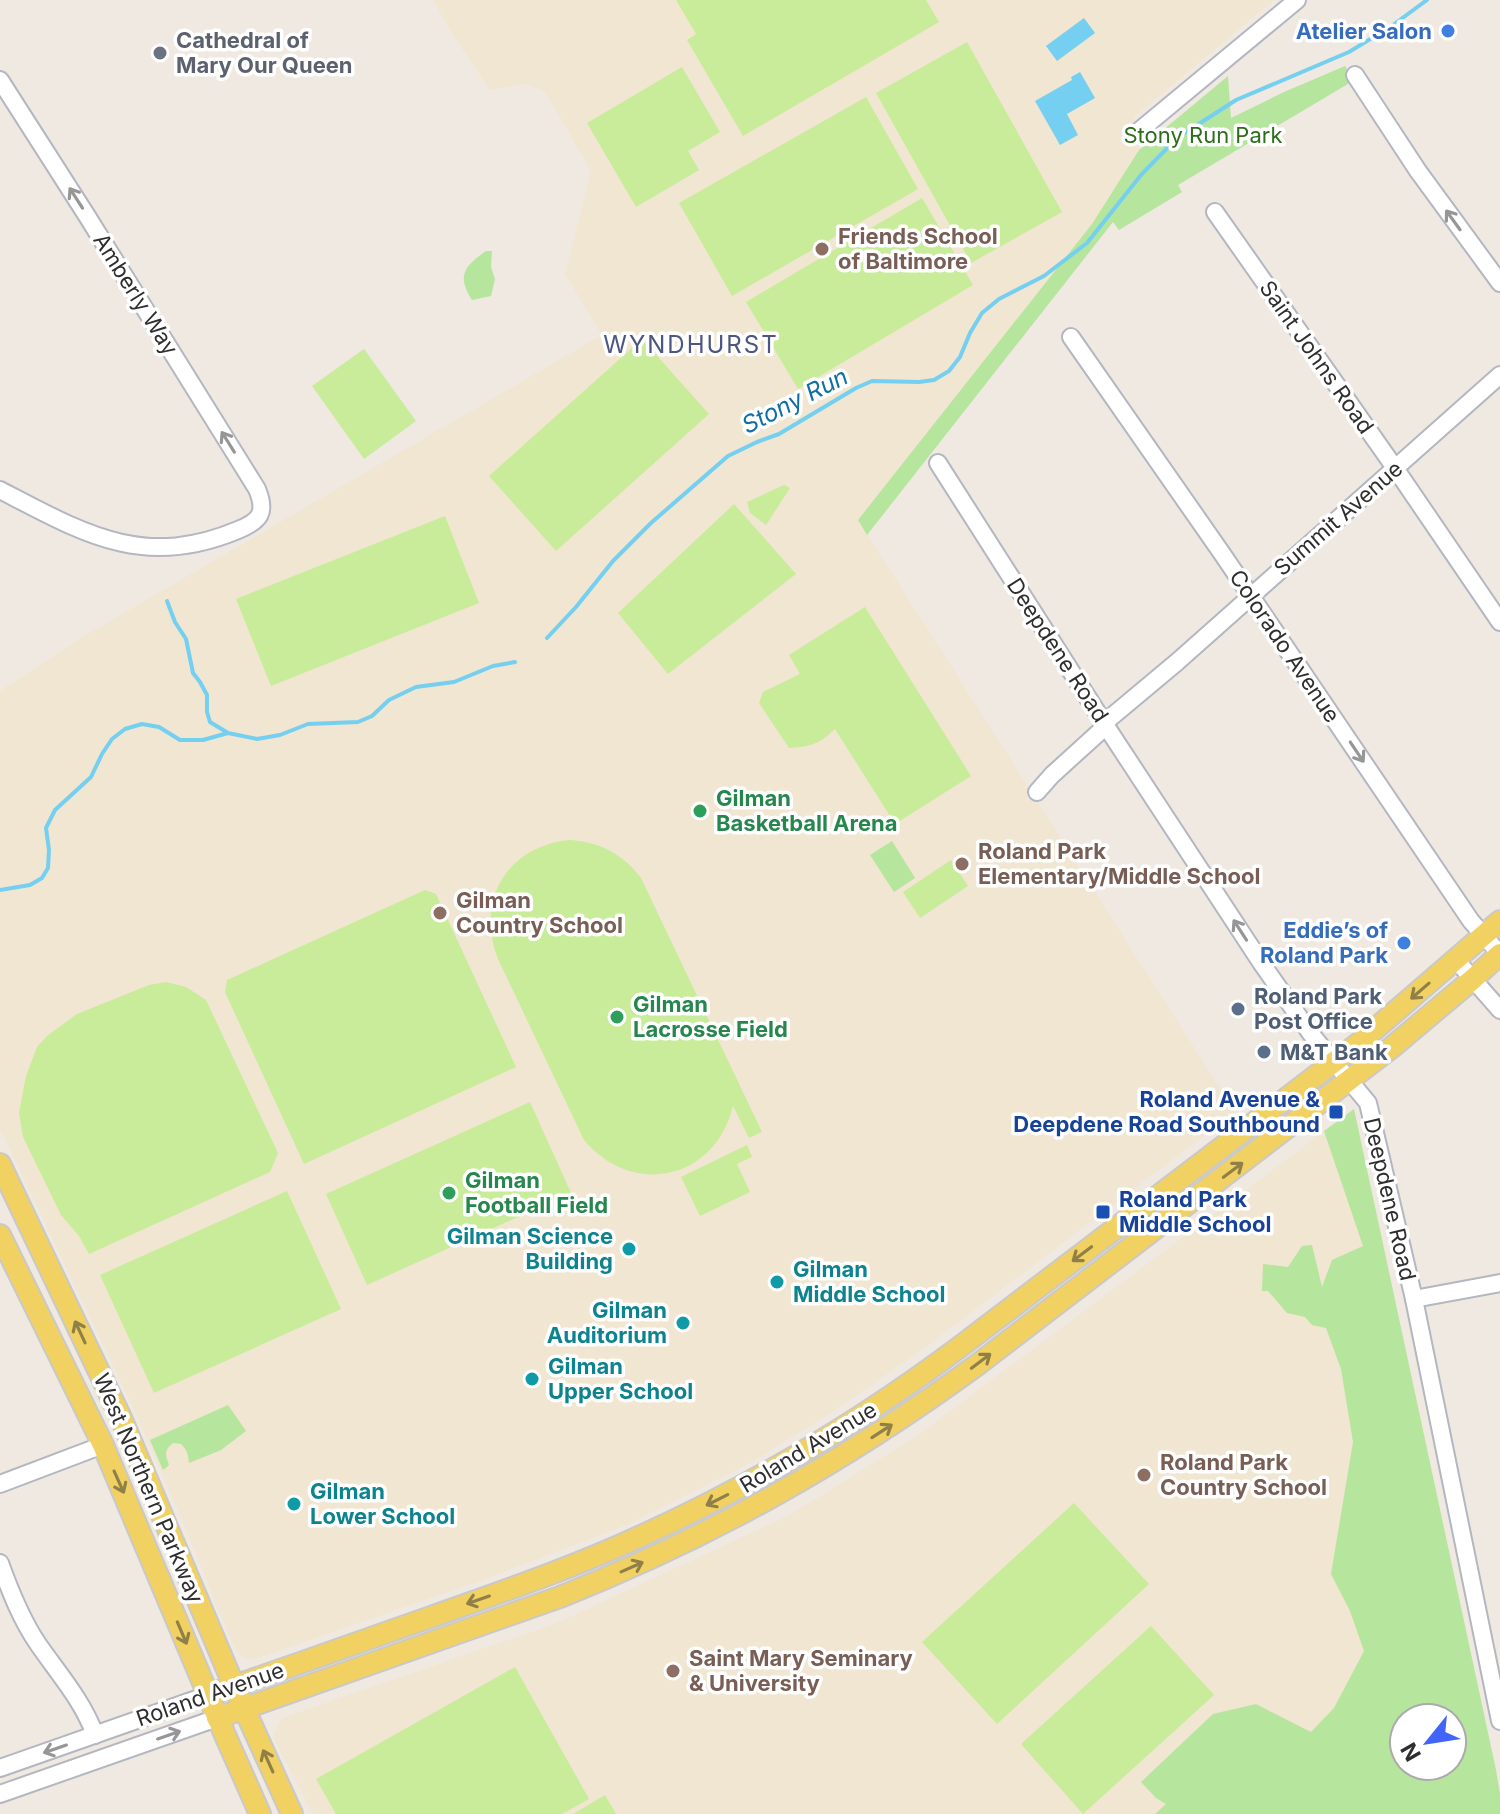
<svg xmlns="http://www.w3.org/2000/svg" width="1500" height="1814" font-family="Inter,sans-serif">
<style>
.education{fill:#f0e6d1;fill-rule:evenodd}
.green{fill:#b6e59e;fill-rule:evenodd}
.pitch{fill:#c9ec9a}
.water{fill:#75cff0}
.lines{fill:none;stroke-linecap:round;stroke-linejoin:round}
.stream{stroke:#75cff0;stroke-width:4}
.minor-casing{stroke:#b4b7c1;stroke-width:20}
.major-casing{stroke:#c9c9c9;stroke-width:24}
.minor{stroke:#fff;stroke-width:16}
.major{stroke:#f2d163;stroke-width:20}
.oneway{stroke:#969696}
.oneway2{stroke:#908048}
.shop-dot{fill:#3f7fe0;stroke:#fff;stroke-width:3}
.worship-dot{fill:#6b7280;stroke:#fff;stroke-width:3}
.education-dot{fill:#8d6e63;stroke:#fff;stroke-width:3}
.leisure-dot{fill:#2e9e5b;stroke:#fff;stroke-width:3}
.service-dot{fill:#5c6f8a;stroke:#fff;stroke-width:3}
.transit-dot{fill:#1a4fb4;stroke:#fff;stroke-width:3}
.culture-dot{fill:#0f9aa8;stroke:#fff;stroke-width:3}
.labels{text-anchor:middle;stroke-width:7;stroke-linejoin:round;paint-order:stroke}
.shop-label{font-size:22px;font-weight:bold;fill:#366cbe;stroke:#fff;text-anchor:end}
.worship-label{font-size:22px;font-weight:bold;fill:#5b616d;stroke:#fff;text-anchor:start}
.park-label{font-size:22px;fill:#2c6e1b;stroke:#fff}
.education-label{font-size:22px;font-weight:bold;fill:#785e54;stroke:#fff;text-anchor:start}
.street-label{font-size:22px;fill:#2e2e2e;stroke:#fff}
.leisure-label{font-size:22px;font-weight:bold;fill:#27864d;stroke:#fff;text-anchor:start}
.service-label{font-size:22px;font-weight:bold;fill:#4e5e75;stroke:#fff;text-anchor:start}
.transit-label{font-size:22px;font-weight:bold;fill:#164399;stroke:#fff;text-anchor:end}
.culture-label{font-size:22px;font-weight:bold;fill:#0d838f;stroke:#fff;text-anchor:start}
.neighbourhood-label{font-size:24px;letter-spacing:2px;fill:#4d5680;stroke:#fff}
.water-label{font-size:24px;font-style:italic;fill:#0d6fa3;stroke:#fff}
</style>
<rect width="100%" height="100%" fill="#efe9e1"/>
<g class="education">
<polygon points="433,0 1274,0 1134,117 1139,150 1092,224 858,520 1235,1112 919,1352 826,1416 750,1463 624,1526 477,1582 255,1659 242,1657 233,1645 192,1544 138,1418 0,1129 0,691 81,638 602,335 565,274 591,171 545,91 527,84 490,90 455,38"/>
<path d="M1354,1109l142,661 4,24v20h-1187l-40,-77 9,-19 275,-95 233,-108 130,-81zM1404,1718h48v48h-48z"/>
</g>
<g class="green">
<polygon points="1345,66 1353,81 1178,185 1182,192 1119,230 1113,222 867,535 858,520 1092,224 1139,150 1228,76 1231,118 1284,92"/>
<path d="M486,251h6l-1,16 4,12 -4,17 -19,4c-16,-25 -7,-34 14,-49z"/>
<polygon points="892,841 915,878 894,892 870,855"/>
<path d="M1354,1109l142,661 4,24v20h-345l11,-10 -10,-6 -15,-16 72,-68 43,-10 55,28 23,-24 30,-57 -14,-40 -19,-37 22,-132 -12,-73 -15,-41 -14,-3 -7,-8 -18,-4 -19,-22h-6l1,-27 25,3 14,-21 10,-1 10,42 10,-27 31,-14 -39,-115zM1404,1718h48v48h-48z"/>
<path d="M228,1405l18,26 -25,19 -32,13c-1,-8 -1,-12 -8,-19l-8,-1c-10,8 -7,12 -4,22l-6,5 -13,-30z"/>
</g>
<g class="pitch">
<polygon points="676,0 926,0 939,22 743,136 687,40 696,34"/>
<polygon points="967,42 1062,212 971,263 876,93"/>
<polygon points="682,67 720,132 688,151 699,170 636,207 587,123"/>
<polygon points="866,97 918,189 732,296 679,203"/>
<polygon points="922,198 973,285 798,389 746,302"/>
<polygon points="642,339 709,414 556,551 489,476"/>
<polygon points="364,349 416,421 364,459 312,386"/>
<polygon points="784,485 790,488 766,525 750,513 747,502"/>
<polygon points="734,504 796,574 668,674 618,613"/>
<polygon points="445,516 479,603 271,686 236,599"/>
<path d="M865,607l106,169 -76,48 -60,-95c-17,16 -23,17 -46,19l-30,-45 4,-11 37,-18 -11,-19z"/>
<path d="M570,840c30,2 53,14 71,38l121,254 -13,6 -16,-32c-18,74 -100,92 -149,34l-86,-181c-23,-59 9,-113 72,-119z"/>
<polygon points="951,860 968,886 920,918 903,892"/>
<polygon points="425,890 436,894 516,1067 304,1164 225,992 227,980"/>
<polygon points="166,982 186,987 206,1000 278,1153 270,1172 89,1254 79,1236 61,1215 23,1137 19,1113 26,1076 37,1047 47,1036 77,1014 149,985"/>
<polygon points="530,1102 571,1193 367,1285 326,1194"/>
<polygon points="747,1145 752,1157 737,1164 750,1192 700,1216 681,1177"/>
<polygon points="287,1191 341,1309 154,1393 100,1275"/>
<polygon points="1074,1503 1149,1584 997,1724 922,1642"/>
<polygon points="1151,1626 1214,1695 1083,1814 1021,1744"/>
<polygon points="515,1667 589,1799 562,1814 336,1814 316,1779"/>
<polygon points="605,1795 616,1814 573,1814"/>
</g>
<g class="water">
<polygon points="1084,18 1095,33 1057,61 1046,46"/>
<polygon points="1080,72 1095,98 1067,114 1078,135 1060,145 1035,101 1072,80 1071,77"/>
</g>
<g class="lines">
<g class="stream">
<polyline points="167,601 175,622 186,639 193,673 200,682 207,695 207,712 210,722 228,733"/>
<polyline points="547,638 576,607 613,561 651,523 728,456 757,442 779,434 856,388 872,381 919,382 934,380 949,371 960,357 970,333 982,313 999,299 1044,276 1087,243 1141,175 1177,138 1236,100 1349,52 1393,25 1427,0"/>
<polyline points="0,890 30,885 42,878 48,868 49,850 46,828 55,810 91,777 102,754 112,739 125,729 142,724 159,727 180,740 203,740 228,733 257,739 280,735 308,724 358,722 372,716 389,700 416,687 454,682 493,666 515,662"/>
</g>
<g class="minor-casing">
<g id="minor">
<polyline points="1355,75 1418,171 1500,283"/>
<path d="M0,80l87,136 170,273c10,24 3,32 -19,41 -95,40 -155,3 -238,-40"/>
<polyline points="1139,131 1297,0"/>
<polyline points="1215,212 1395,468 1500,622"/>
<polyline points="1071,337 1223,555 1471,921 1500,954"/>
<polyline points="938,463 1104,723 1262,964 1311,1034 1368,1103 1414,1299 1500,1721"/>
<polyline points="1104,723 1177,662 1500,375"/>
<polyline points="1037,792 1052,775 1106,726"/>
<polyline points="1456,960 1500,1010"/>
<polyline points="1414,1299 1500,1283"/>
<polyline points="0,1484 103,1445"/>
<path d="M0,1563c10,28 21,56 38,81 20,29 45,57 57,91"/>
<polyline points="0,1768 208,1695"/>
<polyline points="0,1794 217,1718"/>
</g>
</g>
<g class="major-casing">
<g id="major">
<polyline points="0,1164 122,1420 234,1686 292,1814"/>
<polyline points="0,1235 103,1445 225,1735 260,1814"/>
<path d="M208,1695c74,-25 148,-52 223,-78 70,-25 141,-49 208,-80 115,-52 222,-116 322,-191l398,-303 141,-122"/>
<path d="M217,1718l343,-121c153,-61 284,-135 417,-232l414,-317 82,-69 27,-25"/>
</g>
</g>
<use href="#minor" class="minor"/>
<use href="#major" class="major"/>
</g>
<defs><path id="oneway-shaft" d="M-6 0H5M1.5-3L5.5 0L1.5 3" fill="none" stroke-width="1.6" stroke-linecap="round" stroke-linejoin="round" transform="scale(2)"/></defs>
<g class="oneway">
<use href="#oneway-shaft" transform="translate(76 198) rotate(-123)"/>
<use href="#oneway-shaft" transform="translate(1453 220) rotate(-126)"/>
<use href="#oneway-shaft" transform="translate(228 442) rotate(-122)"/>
<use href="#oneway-shaft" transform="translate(1357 752) rotate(56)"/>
<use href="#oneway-shaft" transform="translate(1240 930) rotate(-123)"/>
<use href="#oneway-shaft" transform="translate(169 1735) rotate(-19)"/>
<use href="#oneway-shaft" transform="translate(55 1749) rotate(161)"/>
</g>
<g class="oneway2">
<use href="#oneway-shaft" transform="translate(1420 991) rotate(139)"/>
<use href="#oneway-shaft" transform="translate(1233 1170) rotate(-37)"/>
<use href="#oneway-shaft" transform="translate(1082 1254) rotate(143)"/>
<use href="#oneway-shaft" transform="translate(80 1332) rotate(-115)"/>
<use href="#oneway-shaft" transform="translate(981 1361) rotate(-37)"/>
<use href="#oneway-shaft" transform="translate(882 1431) rotate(-33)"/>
<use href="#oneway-shaft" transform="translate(119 1482) rotate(66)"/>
<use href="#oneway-shaft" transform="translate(717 1500) rotate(153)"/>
<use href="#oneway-shaft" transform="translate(632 1567) rotate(-24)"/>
<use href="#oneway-shaft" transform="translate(478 1600) rotate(161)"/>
<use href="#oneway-shaft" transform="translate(182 1633) rotate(67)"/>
<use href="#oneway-shaft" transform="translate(268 1761) rotate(-114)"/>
</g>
<g class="shop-dot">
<circle cx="1448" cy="31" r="8"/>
<circle cx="1404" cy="943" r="8"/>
</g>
<circle class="worship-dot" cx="160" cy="53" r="8"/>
<g class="education-dot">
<circle cx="822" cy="249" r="8"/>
<circle cx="962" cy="864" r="8"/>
<circle cx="440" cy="913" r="8"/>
<circle cx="1144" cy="1475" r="8"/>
<circle cx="673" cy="1671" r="8"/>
</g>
<g class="leisure-dot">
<circle cx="700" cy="811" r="8"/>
<circle cx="617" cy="1017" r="8"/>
<circle cx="449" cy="1193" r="8"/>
</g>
<g class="service-dot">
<circle cx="1238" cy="1009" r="8"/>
<circle cx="1264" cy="1052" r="8"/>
</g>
<g class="transit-dot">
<rect x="1328" y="1104" width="16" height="16" rx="4"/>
<rect x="1095" y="1204" width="16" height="16" rx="4"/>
</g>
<g class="culture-dot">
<circle cx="629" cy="1249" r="8"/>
<circle cx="777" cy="1282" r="8"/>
<circle cx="683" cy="1323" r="8"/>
<circle cx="532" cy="1379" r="8"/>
<circle cx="294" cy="1504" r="8"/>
</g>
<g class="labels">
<g class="shop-label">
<text x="1432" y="39">Atelier Salon</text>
<text x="1388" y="938">Eddie’s of<tspan x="1388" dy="25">Roland Park</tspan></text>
</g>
<g class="worship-label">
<text x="176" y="48">Cathedral of<tspan x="176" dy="25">Mary Our Queen</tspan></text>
</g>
<g class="park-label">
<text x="1203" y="143">Stony Run Park</text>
</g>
<g class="education-label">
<text x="838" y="244">Friends School<tspan x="838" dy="25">of Baltimore</tspan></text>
<text x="978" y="859">Roland Park<tspan x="978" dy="25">Elementary/Middle School</tspan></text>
<text x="456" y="908">Gilman<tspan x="456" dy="25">Country School</tspan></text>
<text x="1160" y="1470">Roland Park<tspan x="1160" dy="25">Country School</tspan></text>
<text x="689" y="1666">Saint Mary Seminary<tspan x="689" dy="25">&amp; University</tspan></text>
</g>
<g class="street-label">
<text transform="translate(136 294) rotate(58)" y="8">Amberly Way</text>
<text transform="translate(1317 357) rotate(55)" y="8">Saint Johns Road</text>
<text transform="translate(1338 518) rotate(-41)" y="8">Summit Avenue</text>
<text transform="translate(1285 646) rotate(56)" y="8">Colorado Avenue</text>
<text transform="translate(1058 650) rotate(57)" y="8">Deepdene Road</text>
<text transform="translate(1390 1199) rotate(77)" y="8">Deepdene Road</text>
<text transform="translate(808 1447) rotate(-31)" y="8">Roland Avenue</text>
<text transform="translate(149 1488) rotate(67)" y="8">West Northern Parkway</text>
<text transform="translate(210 1694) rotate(-19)" y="8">Roland Avenue</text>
</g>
<g class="leisure-label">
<text x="716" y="806">Gilman<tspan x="716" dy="25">Basketball Arena</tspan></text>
<text x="633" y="1012">Gilman<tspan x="633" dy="25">Lacrosse Field</tspan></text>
<text x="465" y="1188">Gilman<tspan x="465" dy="25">Football Field</tspan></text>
</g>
<g class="service-label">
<text x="1254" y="1004">Roland Park<tspan x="1254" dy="25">Post Office</tspan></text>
<text x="1280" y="1060">M&amp;T Bank</text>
</g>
<g class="transit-label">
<text x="1320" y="1107">Roland Avenue &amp;<tspan x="1320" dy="25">Deepdene Road Southbound</tspan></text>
<text x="1119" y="1207" text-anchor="start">Roland Park<tspan x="1119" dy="25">Middle School</tspan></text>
</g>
<g class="culture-label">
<text x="613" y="1244" text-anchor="end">Gilman Science<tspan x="613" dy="25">Building</tspan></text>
<text x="793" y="1277">Gilman<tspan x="793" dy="25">Middle School</tspan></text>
<text x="667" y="1318" text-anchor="end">Gilman<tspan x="667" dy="25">Auditorium</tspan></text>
<text x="548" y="1374">Gilman<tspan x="548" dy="25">Upper School</tspan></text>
<text x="310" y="1499">Gilman<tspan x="310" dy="25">Lower School</tspan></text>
</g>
<g class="neighbourhood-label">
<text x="691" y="353">WYNDHURST</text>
</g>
<g class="water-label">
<text transform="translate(795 401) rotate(-27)" y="8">Stony Run</text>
</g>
</g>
<g transform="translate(1428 1742) rotate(240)"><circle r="38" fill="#ffffff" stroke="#ababab" stroke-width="2"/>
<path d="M0-6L14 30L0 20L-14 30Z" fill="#4264fb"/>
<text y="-12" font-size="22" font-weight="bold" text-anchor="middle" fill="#2e2e2e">N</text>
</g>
</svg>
